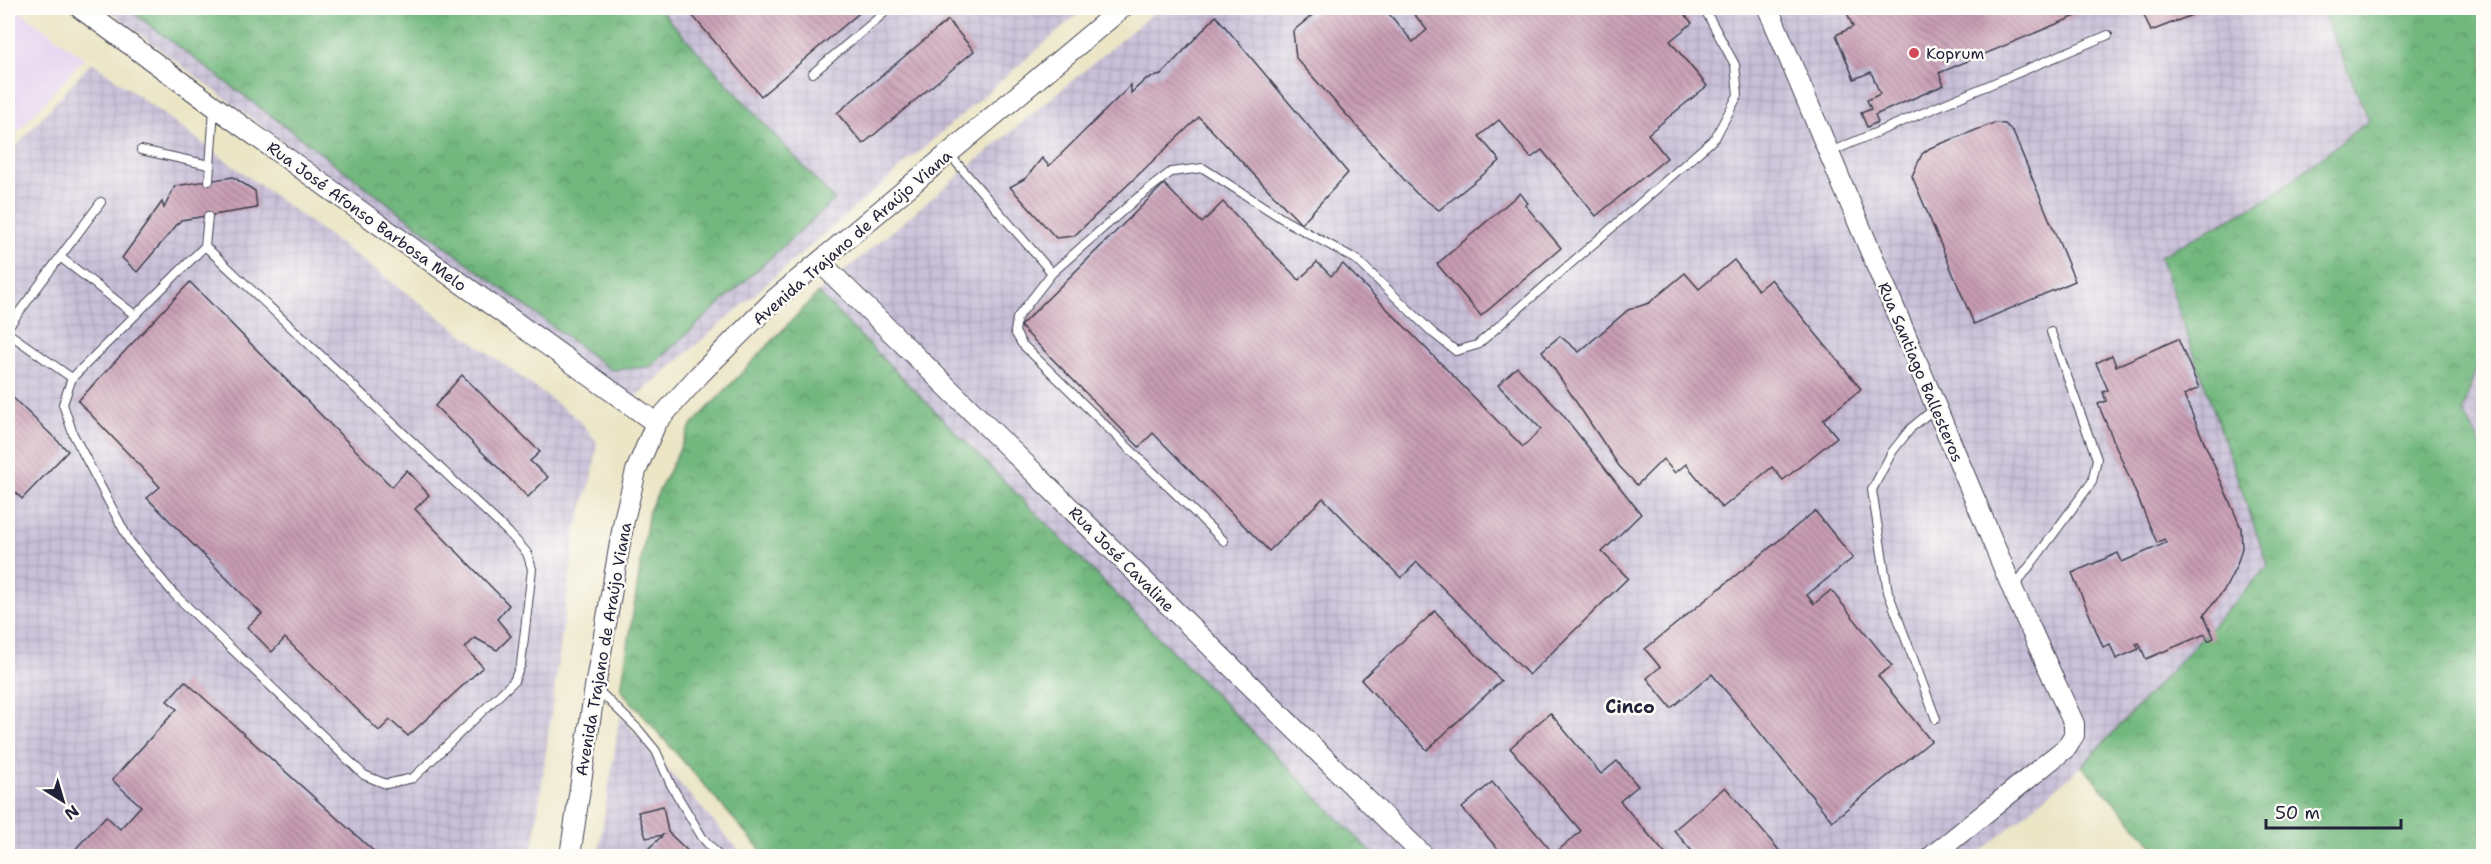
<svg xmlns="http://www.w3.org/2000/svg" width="2491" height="864" font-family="'Shantell Sans',sans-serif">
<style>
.built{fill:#e6d2f0}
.industrial{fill:url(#industrial-grid)}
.forest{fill:url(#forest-crowns);stroke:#4a6d5c;stroke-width:1.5}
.building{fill:url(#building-back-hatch)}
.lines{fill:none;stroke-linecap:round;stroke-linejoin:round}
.service-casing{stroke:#403f50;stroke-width:10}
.tertiary-casing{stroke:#403f50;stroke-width:22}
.service{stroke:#fff;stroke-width:8}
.tertiary{stroke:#fff;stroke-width:20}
.poi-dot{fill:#d1495b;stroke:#fdfcf7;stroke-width:2}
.labels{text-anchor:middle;stroke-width:5;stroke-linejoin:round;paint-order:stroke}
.poi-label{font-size:16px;fill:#22223b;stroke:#fdfcf7;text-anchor:start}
.street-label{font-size:16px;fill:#22223b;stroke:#fdfcf7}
.neighbourhood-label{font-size:18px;font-weight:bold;fill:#22223b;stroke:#fdfcf7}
</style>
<defs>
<pattern id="industrial-grid" width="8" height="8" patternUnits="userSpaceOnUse" patternTransform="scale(1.5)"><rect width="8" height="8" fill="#c8bfd8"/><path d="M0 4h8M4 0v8" fill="none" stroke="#aca4ba"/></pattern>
<pattern id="forest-crowns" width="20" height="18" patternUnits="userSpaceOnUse" patternTransform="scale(1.5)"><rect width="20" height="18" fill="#72b87e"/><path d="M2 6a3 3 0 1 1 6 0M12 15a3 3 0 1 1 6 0" fill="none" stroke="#5d9568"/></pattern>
<pattern id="building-back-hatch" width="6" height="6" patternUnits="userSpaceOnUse" patternTransform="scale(1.5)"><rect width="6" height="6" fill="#c89cb2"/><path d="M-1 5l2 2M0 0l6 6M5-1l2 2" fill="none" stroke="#a27f92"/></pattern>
</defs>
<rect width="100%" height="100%" fill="#fdfcf7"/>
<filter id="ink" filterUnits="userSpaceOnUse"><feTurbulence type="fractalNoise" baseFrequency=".0167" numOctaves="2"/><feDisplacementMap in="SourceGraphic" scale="12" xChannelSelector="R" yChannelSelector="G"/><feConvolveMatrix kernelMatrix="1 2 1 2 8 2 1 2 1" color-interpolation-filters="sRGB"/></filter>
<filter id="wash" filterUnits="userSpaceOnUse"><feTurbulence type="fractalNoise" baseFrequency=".008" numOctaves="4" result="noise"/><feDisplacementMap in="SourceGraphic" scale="24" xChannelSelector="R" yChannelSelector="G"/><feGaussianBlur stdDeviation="1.35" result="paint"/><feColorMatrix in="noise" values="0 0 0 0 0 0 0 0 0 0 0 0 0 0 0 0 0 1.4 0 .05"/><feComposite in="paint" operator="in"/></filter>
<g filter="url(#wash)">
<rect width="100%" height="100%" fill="#ece6c7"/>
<polygon class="built" points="8,8 15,8 84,58 8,143"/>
<g class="industrial">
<polygon points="106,8 1085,8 628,404"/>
<polygon points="1159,8 2321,8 2369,120 2271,197 2160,257 2268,566 2082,766 1976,856 1375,856 818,293"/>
<polygon points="92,62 578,419 597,442 593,474 576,528 532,856 8,856 8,155"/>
<polygon points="2483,350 2483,452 2463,411 2481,351"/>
<polygon points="620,716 744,856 598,856"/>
</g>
<g class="forest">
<polygon points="127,8 658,8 834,200 650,367 611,370"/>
<polygon points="2321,8 2483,8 2483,350 2481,351 2463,411 2484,452 2483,856 2163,856 2082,766 2268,566 2160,256 2271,197 2369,120"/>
<polygon points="818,293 1375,856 766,856 621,690 649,511 691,426"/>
</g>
<g id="blocks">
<g class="building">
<polygon points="686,8 865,8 761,96"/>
<polygon points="1321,8 1384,8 1413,42 1427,30 1409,8 1679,8 1692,23 1670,41 1707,86 1648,134 1667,158 1596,216 1542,150 1531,158 1499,120 1479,136 1500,161 1439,210 1416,193 1296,58 1293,31"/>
<polygon points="1845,8 2095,8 1939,73 1944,85 1875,115 1878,122 1867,127 1861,113 1871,109 1867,100 1880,94 1871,72 1854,79 1836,35 1853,27"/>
<polygon points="2141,8 2210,8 2151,31"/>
<polygon points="1216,16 1348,173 1301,224 1199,117 1074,236 1056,238 1010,187 1026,178 1042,158 1049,166 1131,85 1131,93 1146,79 1161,75"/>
<polygon points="948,20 974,51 863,144 837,113"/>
<polygon points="1994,123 2005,124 2013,132 2075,281 1974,324 1912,176 1922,154 1930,148"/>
<polygon points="233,177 255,191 257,208 181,220 137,272 122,258 162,202 164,208 175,186"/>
<polygon points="1164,184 1202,223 1223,202 1299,280 1317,262 1331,276 1343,264 1523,447 1541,429 1498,385 1517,367 1559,410 1641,514 1602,552 1628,578 1529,675 1417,562 1401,578 1323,498 1269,551 1153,433 1139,447 1020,326"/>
<polygon points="1520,193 1528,203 1525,205 1561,248 1481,316 1437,264"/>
<polygon points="1734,260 1758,290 1771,279 1861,389 1823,420 1837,437 1783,480 1772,467 1722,508 1686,464 1675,473 1663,459 1637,485 1619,466 1542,351 1560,336 1579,352 1628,310 1649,303 1685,273 1699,289"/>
<polygon points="190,282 392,487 407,470 429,495 415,509 509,605 497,619 511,636 497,650 475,638 465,648 483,667 408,736 390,720 379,731 285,638 272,652 247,627 262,614 147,498 160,487 78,401"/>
<polygon points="2178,339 2199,388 2184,395 2241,528 2242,548 2237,565 2225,589 2204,615 2214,638 2208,641 2205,634 2146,659 2139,643 2136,644 2139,649 2116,659 2110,644 2103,647 2072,573 2118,553 2122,562 2166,543 2164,539 2157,543 2098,404 2106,401 2103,392 2108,390 2096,363 2112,355 2116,366"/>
<polygon points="462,375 540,452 530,461 548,477 528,497 435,406"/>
<polygon points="8,393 68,451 22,499 8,484"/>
<polygon points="1815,511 1853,558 1807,595 1814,604 1831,590 1892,666 1878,676 1931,741 1832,821 1712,674 1671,708 1647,678 1660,667 1645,649"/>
<polygon points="1435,611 1501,681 1427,750 1361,680"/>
<polygon points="185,681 379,856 69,856 106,816 120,829 141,806 112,780 177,709 167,701"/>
<polygon points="1550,713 1601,774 1617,761 1638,786 1620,801 1667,856 1504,856 1462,808 1492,782 1554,854 1581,831 1510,748"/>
<polygon points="1725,787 1784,856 1696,856 1674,830"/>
<polygon points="663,806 668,832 693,856 651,856 646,851 663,835 646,838 638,812"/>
</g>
</g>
</g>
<g filter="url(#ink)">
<use href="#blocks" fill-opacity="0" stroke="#403f50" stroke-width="1.5"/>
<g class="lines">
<g class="service-casing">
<g id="service">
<polyline points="813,73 890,8"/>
<polyline points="141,150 209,165"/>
<polyline points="1830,152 2108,35"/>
<polyline points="949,154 1052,273"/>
<polyline points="209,181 214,108"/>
<polyline points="205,246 509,533 527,553 532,569 521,664 514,681 413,778 386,784 364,775 174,594 130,542 73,434 63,404 72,378 205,246 208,216"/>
<polyline points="60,257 135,315"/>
<polyline points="8,327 101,202"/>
<polyline points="8,333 72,378"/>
<polyline points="1935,408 1911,428 1892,452 1872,490 1888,592 1936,719"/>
<polyline points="1224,541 1022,344 1015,332 1017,318 1052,273 1136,199 1171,172 1203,168 1286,221 1357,260 1433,333 1456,351 1477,345 1715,138 1738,95 1735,65 1704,8"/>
<polyline points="2014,587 2092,482 2097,459 2051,332"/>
<polyline points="598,690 638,729 656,751 671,785 702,837 719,856"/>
</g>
</g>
<g class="tertiary-casing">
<g id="tertiary">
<polyline points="80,8 214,106 656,423"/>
<polyline points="1768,8 2013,590 2074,724 2074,735 2067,747 1932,856"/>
<polyline points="820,262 1424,856"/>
<polyline points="570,856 595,687 624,520 636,471 656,423 700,374 775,299 1122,8"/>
</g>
</g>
<use href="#service" class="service"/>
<use href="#tertiary" class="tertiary"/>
</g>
</g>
<circle class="poi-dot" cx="1914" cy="53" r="6"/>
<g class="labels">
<g class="poi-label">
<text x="1926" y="59">Koprum</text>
</g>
<g class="street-label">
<text transform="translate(367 216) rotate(36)" y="6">Rua José Afonso Barbosa Melo</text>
<text transform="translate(852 237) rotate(-41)" y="6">Avenida Trajano de Araújo Viana</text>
<text transform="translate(1921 372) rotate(67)" y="6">Rua Santiago Ballesteros</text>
<text transform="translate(1122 559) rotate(45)" y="6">Rua José Cavaline</text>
<text transform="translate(603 649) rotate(-80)" y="6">Avenida Trajano de Araújo Viana</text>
</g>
<g class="neighbourhood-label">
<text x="1630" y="713">Cinco</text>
</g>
</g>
<rect width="2491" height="864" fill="none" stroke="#fdfcf7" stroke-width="30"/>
<g transform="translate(63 801) rotate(143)" stroke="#fdfcf7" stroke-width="4.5" paint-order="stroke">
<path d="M0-4.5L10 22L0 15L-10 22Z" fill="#22223b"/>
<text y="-9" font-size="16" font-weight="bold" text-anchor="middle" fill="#22223b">N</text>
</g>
<path d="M2266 819v9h135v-9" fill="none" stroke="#22223b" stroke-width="3"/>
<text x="2275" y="819" font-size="18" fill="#22223b" stroke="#fdfcf7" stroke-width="4.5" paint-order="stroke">50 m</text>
</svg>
